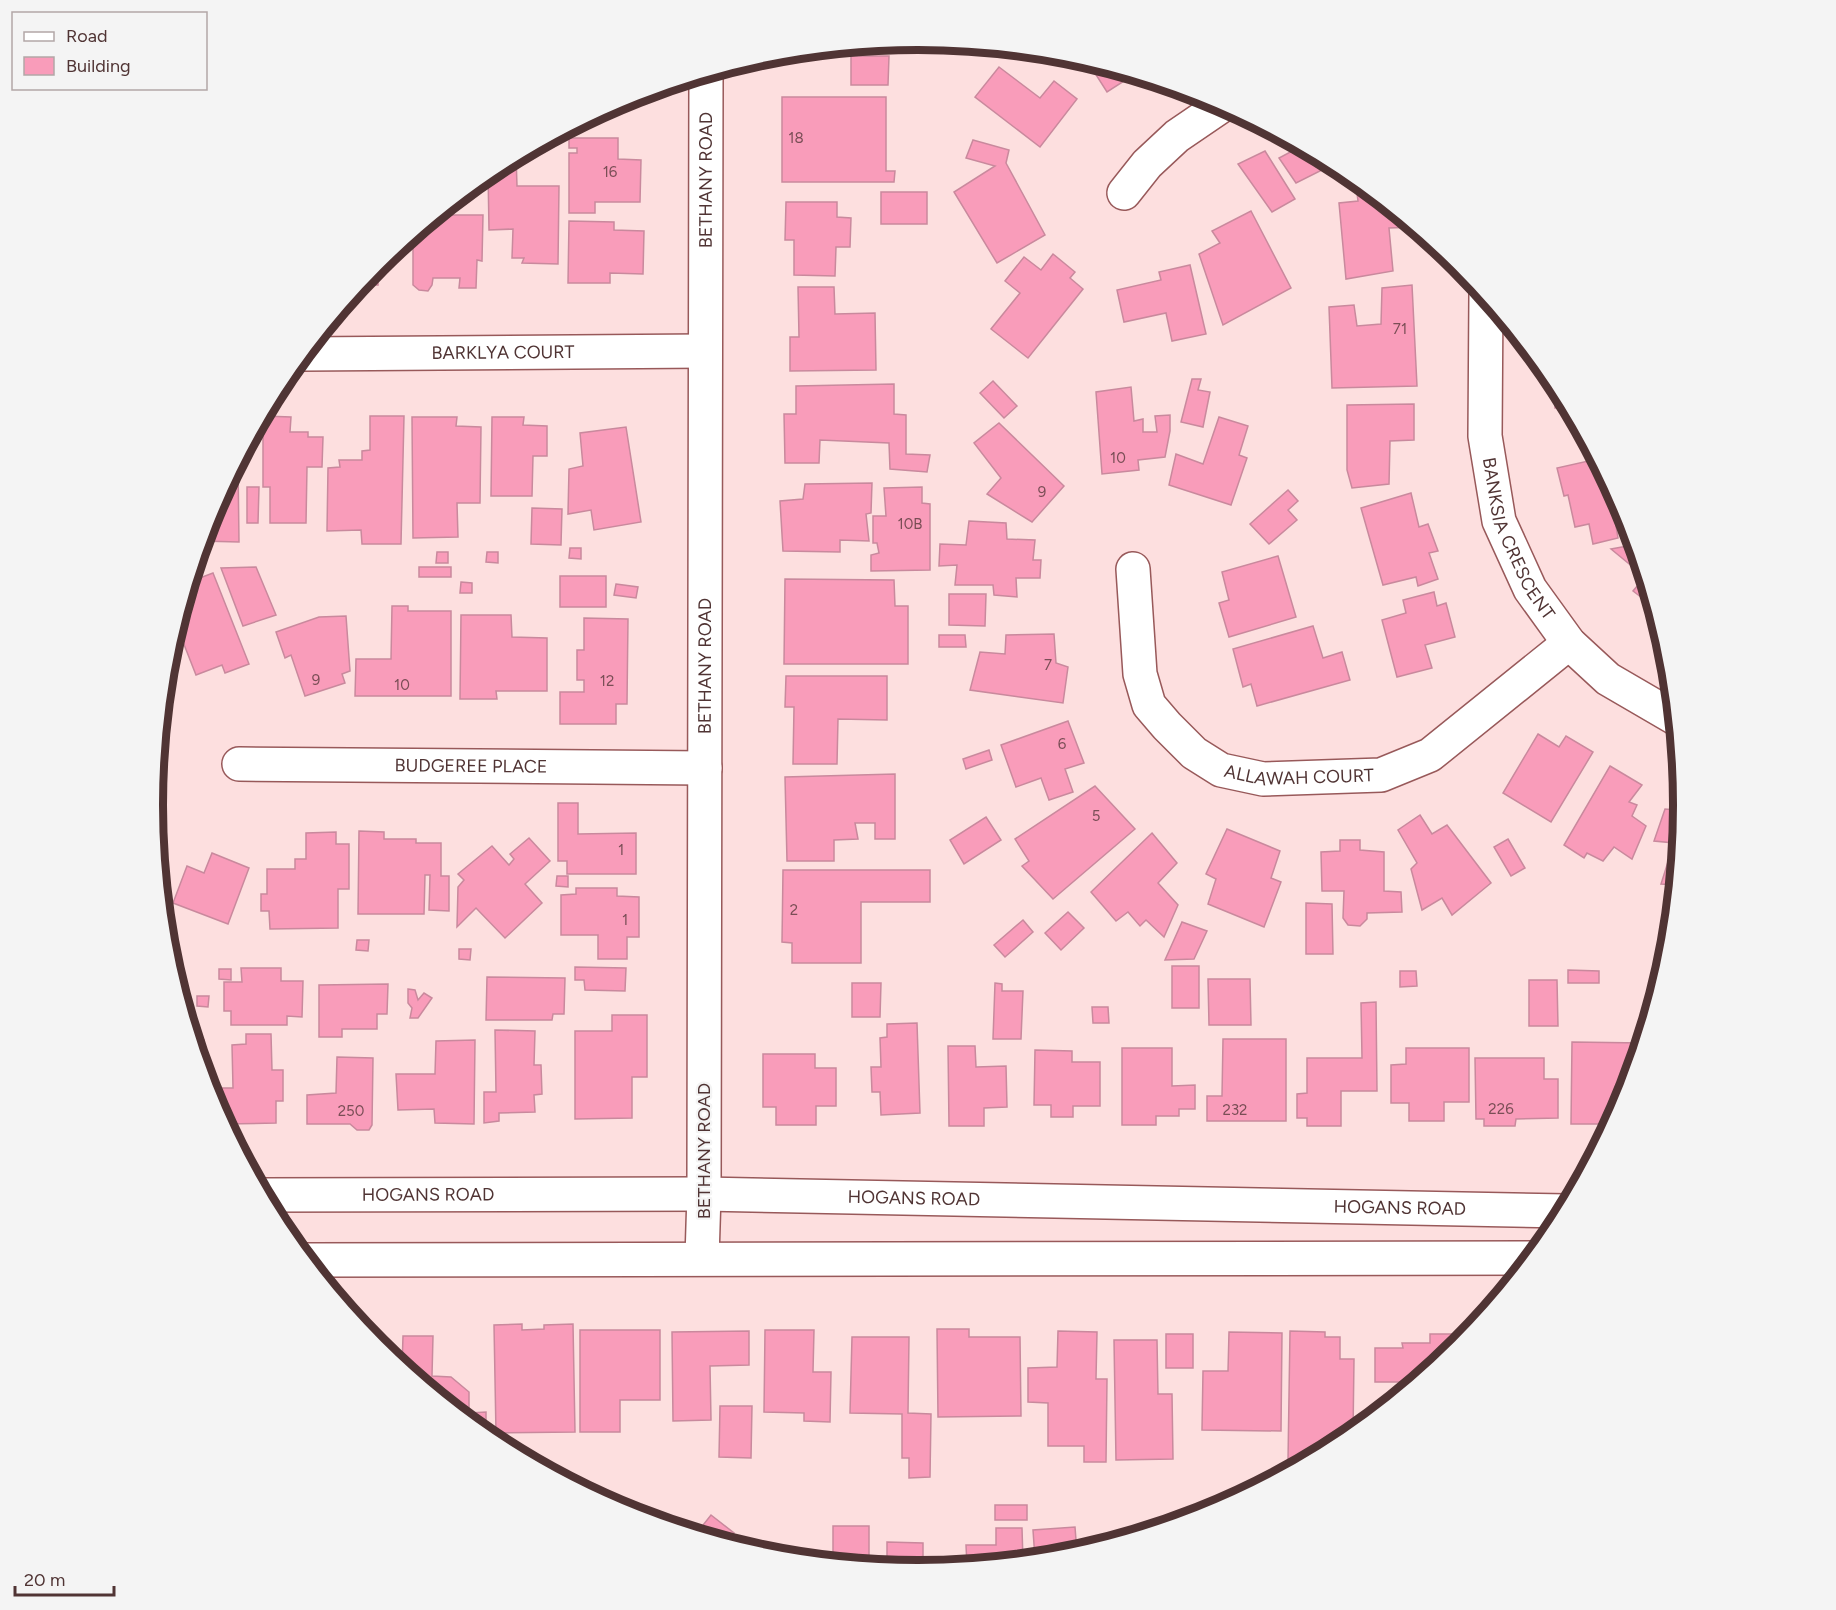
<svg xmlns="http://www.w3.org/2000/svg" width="1836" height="1610" font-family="Figtree,sans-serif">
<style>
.building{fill:#f99cba;stroke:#c9899d;stroke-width:1.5}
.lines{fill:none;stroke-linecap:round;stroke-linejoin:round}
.minor-casing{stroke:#98595a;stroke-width:36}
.tertiary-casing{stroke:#98595a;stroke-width:36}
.minor{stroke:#fff;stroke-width:33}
.tertiary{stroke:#fff;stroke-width:33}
.labels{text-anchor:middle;stroke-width:4.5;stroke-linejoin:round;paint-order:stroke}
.number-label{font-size:15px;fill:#7a4e56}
.street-label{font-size:18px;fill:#503434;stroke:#f4f4f4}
.rim{fill:none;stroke:#503434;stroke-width:8}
</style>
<rect width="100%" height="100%" fill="#fddfdf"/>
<g class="building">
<polygon points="873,43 873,49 820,49"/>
<polygon points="851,56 889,56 888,85 851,85"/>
<polygon points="1086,59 1135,74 1107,92"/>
<polygon points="999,67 1040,98 1054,81 1077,99 1040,147 975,97"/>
<polygon points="782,97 886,97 886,171 895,171 894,182 782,182"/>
<polygon points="569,138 618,138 618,159 641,160 640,202 595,202 595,213 569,213 569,153 577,153 577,148 569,148"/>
<polygon points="973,140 1009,150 1006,163 1045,235 997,263 954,192 995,166 966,158"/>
<polygon points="1293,141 1324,158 1317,163 1322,170 1296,183 1279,158 1298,148"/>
<polygon points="1265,151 1295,199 1272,212 1238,164"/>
<polygon points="516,155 517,186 559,186 558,264 522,263 524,258 512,258 513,229 489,230 488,171"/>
<polygon points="1363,184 1415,227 1389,228 1393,271 1346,279 1339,203 1358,201 1356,185"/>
<rect x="881" y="192" width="46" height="32"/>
<polygon points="786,202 837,202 837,217 851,218 850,247 836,247 835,276 794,275 794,240 785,240"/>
<polygon points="1251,211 1291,288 1223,325 1199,254 1220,243 1212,231"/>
<polygon points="436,215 483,215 482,261 477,260 476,288 459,288 460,278 433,278 432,285 428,291 419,290 413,285 413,233"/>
<polygon points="569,221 614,222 614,230 644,231 643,274 610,273 610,283 568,283"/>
<polygon points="1053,254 1075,272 1070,278 1083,289 1028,358 991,329 1020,293 1005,281 1024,257 1041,270"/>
<polygon points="378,262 378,285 358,285 377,263"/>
<polygon points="1190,265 1206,334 1172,341 1166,313 1124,322 1117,290 1161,280 1159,272"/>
<polygon points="1412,285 1417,386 1332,388 1329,307 1354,305 1357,326 1381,324 1382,288"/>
<polygon points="798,287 834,287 835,314 875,313 876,370 790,371 790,337 799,337"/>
<polygon points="1192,379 1201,379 1198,390 1210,392 1203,427 1181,422"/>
<polygon points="993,381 1017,406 1004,418 980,393"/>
<polygon points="894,384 894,414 906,415 906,454 930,455 927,472 890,469 889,443 820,440 819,463 785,463 784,414 796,414 796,386"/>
<polygon points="1131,387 1134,421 1143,419 1143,432 1157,432 1155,416 1170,415 1170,431 1165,457 1138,460 1139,470 1102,474 1096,392"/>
<polygon points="1555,391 1561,391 1570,407 1555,408"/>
<polygon points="1414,404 1414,440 1390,441 1389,484 1352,488 1347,470 1347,405"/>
<polygon points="263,416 291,417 290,432 308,432 308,437 323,437 322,467 307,467 306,523 270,523 270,487 263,487"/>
<polygon points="370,416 404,416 401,544 362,544 361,530 327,531 328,468 340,467 339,460 362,460 362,451 370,450"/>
<polygon points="412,417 457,417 456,426 481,427 480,503 457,503 458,537 413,538"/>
<polygon points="492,417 524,417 523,425 547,426 547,456 533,456 532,496 491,496"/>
<polygon points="1219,417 1248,426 1239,455 1247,458 1231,505 1169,485 1176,454 1203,464"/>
<polygon points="999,423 1064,486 1032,522 987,494 1001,478 974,443"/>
<polygon points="626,427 641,522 594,530 591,510 568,514 569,469 583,466 580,433"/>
<polygon points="1597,459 1620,502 1624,518 1615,520 1618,538 1593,544 1589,524 1575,527 1568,495 1564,496 1557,468"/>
<polygon points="236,464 238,464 239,542 201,541 210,512"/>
<polygon points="872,483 871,513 866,514 869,541 840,540 840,552 783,551 780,501 803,499 805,484"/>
<polygon points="247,487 259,487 258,523 247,523"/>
<polygon points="922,487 922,503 930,504 930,570 871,571 871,555 879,553 877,543 873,543 873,516 886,516 884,488"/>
<polygon points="1288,490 1298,501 1288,510 1297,520 1269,544 1250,524"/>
<polygon points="1411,493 1419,527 1428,524 1438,551 1429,553 1438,579 1418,586 1416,577 1383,585 1361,508"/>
<polygon points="532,508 562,509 561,545 531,544"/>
<polygon points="969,521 1006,523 1007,539 1035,540 1033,560 1041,560 1040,578 1016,578 1017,597 994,595 993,585 955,585 957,565 939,566 940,544 966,545"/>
<polygon points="1633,545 1636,547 1655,608 1633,591 1645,577 1611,549"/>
<polygon points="570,548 581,548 581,559 569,558"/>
<polygon points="437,552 448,552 448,563 436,563"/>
<polygon points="487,552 498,552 498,563 486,562"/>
<polygon points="1278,556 1296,617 1229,637 1219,603 1229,600 1222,572"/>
<polygon points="256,567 276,615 243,626 221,568"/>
<rect x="419" y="567" width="32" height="10"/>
<polygon points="213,573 249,664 225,673 222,665 196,675 176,624 189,582"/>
<rect x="560" y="576" width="46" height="31"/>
<polygon points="785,579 894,580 895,606 908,606 908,664 784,664"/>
<polygon points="461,582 472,583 472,593 460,593"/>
<polygon points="616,584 638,587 636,598 614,595"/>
<polygon points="1434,592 1437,606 1446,603 1455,637 1425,645 1432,668 1397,677 1382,620 1406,613 1403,600"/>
<polygon points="949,594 986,594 985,626 949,625"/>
<polygon points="392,606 408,606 408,611 451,611 451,696 355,696 356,659 391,659"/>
<polygon points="461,615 511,615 512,637 547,638 547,691 496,691 497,699 460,699"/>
<polygon points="346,616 350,671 342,674 345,683 305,696 291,655 285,658 276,632 319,617"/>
<polygon points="584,618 628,619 627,704 616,704 616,724 560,724 560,692 584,692 584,680 577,680 577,650 584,650"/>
<polygon points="1313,626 1323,658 1342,652 1350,680 1257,706 1251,684 1243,687 1233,649"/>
<polygon points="1054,634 1056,663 1068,667 1063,703 970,690 980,652 1005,654 1006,635"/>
<polygon points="939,635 965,635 966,647 939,647"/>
<polygon points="786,676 887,676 887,720 838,719 837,764 793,764 794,707 785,707"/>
<polygon points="1068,721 1084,763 1065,769 1073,792 1049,800 1041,778 1016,787 1001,745"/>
<polygon points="1538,734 1559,747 1566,736 1593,752 1551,822 1503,793"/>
<polygon points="989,750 992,760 966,769 963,759"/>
<polygon points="1610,766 1642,785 1629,802 1637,805 1632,816 1646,826 1632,859 1614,847 1603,861 1587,853 1584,858 1564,845"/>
<polygon points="895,774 895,839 875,839 875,823 855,823 858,839 834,840 834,861 787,861 785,777"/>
<polygon points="1095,786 1135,829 1053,899 1022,866 1029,861 1015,839"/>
<polygon points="558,803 578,803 578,834 636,833 636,874 567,874 567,861 558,861"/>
<polygon points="1681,804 1684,805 1676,885 1661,884 1674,843 1654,841 1665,809 1677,810"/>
<polygon points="1420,815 1432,834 1447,825 1491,883 1452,915 1442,898 1422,910 1411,869 1417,863 1398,830"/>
<polygon points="986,817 1001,840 964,864 950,840"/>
<polygon points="1227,829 1280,851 1271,878 1281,882 1264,927 1208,904 1216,879 1206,874"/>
<polygon points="359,831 384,832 384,839 416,839 416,843 441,843 441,876 449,876 449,911 429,910 430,875 425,875 424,914 358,914"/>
<polygon points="336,832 336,844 349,844 349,889 338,889 338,928 270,929 269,911 261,911 261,894 267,894 267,869 295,869 295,859 306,859 306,833"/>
<polygon points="1152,833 1177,863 1158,883 1178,905 1164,937 1146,920 1140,926 1128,912 1116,921 1091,892"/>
<polygon points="529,838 550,861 525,884 542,903 505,938 476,908 457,927 458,887 464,880 458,874 492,846 509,865 514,859 510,854"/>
<polygon points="1508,839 1525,868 1511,876 1494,847"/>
<polygon points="1340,840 1360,840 1360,850 1384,852 1384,891 1401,892 1402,912 1367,913 1367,919 1360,926 1348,925 1343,918 1344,891 1322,891 1321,852 1340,851"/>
<polygon points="212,853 249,868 228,924 173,903 187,866 204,873"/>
<polygon points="783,870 930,870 930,902 861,902 861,963 792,963 792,943 782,942"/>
<polygon points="557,876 568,876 568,887 556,886"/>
<polygon points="576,888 617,888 617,896 639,897 639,937 627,937 627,959 598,959 598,935 561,935 561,895 576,894"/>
<polygon points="1306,903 1332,904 1333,954 1306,954"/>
<polygon points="1068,912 1084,928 1061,950 1045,933"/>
<polygon points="1023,920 1033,932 1005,957 994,945"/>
<polygon points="1182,922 1207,931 1194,959 1165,960"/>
<polygon points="164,923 171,923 171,953 167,953"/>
<polygon points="357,940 369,940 368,951 356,950"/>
<polygon points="459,949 471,949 470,960 459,959"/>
<rect x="1172" y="966" width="27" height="42"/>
<polygon points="575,967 626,968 625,991 585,990 584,980 575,980"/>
<polygon points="241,968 281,968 281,981 303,981 302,1017 287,1016 287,1025 231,1025 231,1011 224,1011 224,982 242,982"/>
<polygon points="219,969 231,969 231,980 219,979"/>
<polygon points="1568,970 1599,971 1599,983 1568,983"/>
<polygon points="1400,971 1416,971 1417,986 1400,987"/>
<polygon points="487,977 565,978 564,1014 553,1014 552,1020 486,1020"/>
<polygon points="1208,979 1250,979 1251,1025 1209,1025"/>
<polygon points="1529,980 1557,980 1558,1026 1529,1026"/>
<polygon points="852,983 881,983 880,1017 852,1017"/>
<polygon points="995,983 1002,984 1002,991 1023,991 1021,1039 993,1039"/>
<polygon points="388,984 387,1014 377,1014 377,1029 342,1029 342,1037 319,1037 319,985"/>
<polygon points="408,989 415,990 418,1000 424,993 432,998 418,1018 410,1018 412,1008 408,1003"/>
<polygon points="197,996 209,996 208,1007 197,1006"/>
<polygon points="1376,1002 1377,1091 1341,1091 1341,1126 1307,1126 1307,1118 1297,1118 1297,1094 1307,1093 1307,1058 1362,1058 1361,1003"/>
<polygon points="1092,1007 1108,1007 1109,1023 1093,1023"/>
<polygon points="612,1015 647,1015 647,1077 632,1077 632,1118 575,1119 575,1031 612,1031"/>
<polygon points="917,1023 920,1113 881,1115 880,1092 872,1092 871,1067 881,1067 880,1038 887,1037 887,1024"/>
<polygon points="495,1030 535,1031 534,1065 541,1065 542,1094 534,1095 535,1112 499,1113 499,1121 484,1123 484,1092 496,1092"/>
<polygon points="246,1034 271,1034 272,1070 283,1070 283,1101 276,1101 276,1123 224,1124 218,1112 217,1088 233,1088 232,1045 246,1044"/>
<polygon points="1223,1039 1286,1039 1286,1121 1207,1121 1207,1096 1222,1096"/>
<polygon points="193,1040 204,1040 203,1070 214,1070 214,1106 210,1098"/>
<polygon points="475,1040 474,1124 435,1123 434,1109 398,1110 396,1074 435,1074 436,1041"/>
<polygon points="1572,1042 1642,1043 1626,1098 1621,1106 1612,1106 1612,1124 1571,1124"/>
<polygon points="948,1046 975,1046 976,1067 1006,1066 1007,1107 984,1108 984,1126 949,1126"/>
<polygon points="1122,1048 1172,1048 1172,1086 1195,1085 1195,1109 1179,1109 1179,1116 1156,1116 1156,1125 1122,1125"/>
<polygon points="1406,1048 1469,1048 1469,1102 1444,1102 1444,1121 1409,1121 1409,1103 1391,1103 1391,1065 1406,1064"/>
<polygon points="1035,1050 1072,1051 1072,1062 1100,1062 1100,1106 1073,1106 1073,1117 1051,1117 1051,1105 1034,1105"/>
<polygon points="763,1054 815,1054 815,1068 836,1068 836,1106 816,1106 816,1125 776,1125 776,1107 763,1107"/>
<polygon points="337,1057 373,1058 372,1125 369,1130 357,1130 350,1124 307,1124 307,1095 336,1093"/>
<polygon points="1475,1058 1544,1058 1544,1079 1558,1079 1558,1118 1516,1119 1515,1126 1484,1126 1484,1119 1476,1119"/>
<polygon points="522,1324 522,1330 544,1329 544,1325 573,1324 575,1432 496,1433 494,1325"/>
<polygon points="937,1329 969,1329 969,1337 1020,1337 1021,1416 938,1417"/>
<polygon points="580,1330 660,1330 660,1400 620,1400 620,1432 580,1432"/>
<polygon points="765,1330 814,1330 813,1372 831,1372 830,1422 804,1421 804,1413 764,1412"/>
<polygon points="749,1331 749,1365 710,1366 711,1420 673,1421 672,1332"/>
<polygon points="1058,1331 1097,1332 1096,1379 1107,1379 1106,1462 1084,1462 1084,1446 1048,1446 1048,1403 1028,1402 1028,1368 1057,1367"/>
<polygon points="1290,1331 1325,1332 1325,1337 1340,1337 1340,1359 1354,1359 1353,1434 1343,1442 1307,1461 1288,1461"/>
<polygon points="1229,1332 1282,1333 1281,1431 1202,1430 1203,1371 1228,1371"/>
<rect x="1166" y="1334" width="27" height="34"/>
<polygon points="1430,1334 1455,1334 1455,1351 1400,1395 1400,1382 1375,1382 1375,1348 1403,1348 1402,1343 1430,1343"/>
<polygon points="403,1336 433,1336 432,1376 451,1377 469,1392 469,1413 486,1412 486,1437 402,1368"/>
<polygon points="852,1337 909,1337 908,1413 931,1414 930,1477 909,1478 909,1458 902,1458 902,1414 850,1413"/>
<polygon points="1114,1340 1157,1340 1158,1394 1172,1394 1173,1459 1116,1460"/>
<polygon points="720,1406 752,1406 751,1458 719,1457"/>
<rect x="995" y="1505" width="32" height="15"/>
<polygon points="711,1515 734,1533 727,1544 696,1534"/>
<polygon points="833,1526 869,1526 869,1566 816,1561 816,1558 833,1557"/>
<polygon points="1075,1527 1077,1553 1035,1559 1033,1530"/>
<polygon points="996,1528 1022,1528 1023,1561 958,1567 967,1566 966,1545 996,1545"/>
<polygon points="887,1542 923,1543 923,1571 887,1568"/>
<polygon points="746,1547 787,1548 787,1558 768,1556 746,1549"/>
</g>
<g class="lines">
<g class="minor-casing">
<g id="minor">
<polyline points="1124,193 1147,164 1177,136 1224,104"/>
<path id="s1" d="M1486,295l-1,141 14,85 31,68 39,54 39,36 67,39"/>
<path id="s2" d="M302,354l403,-3"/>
<path id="s3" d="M1133,569l7,105 9,31 18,21 27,27 27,17 42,9 118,-4 49,-20 139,-112"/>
<path id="s4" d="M239,764l466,4"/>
<path id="s5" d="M704,1194l2,-1121"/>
</g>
</g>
<g class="tertiary-casing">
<g id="tertiary">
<path id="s6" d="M262,1195l442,-1 862,17"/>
<polyline points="702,1258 704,1194"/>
<polyline points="305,1260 1532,1258"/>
</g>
</g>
<use href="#minor" class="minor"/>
<use href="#tertiary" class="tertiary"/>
</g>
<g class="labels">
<g class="number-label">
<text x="796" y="143">18</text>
<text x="610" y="177">16</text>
<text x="1400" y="334">71</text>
<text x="1118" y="463">10</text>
<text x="1042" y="497">9</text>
<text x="910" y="529">10B</text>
<text x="1048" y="670">7</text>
<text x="316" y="685">9</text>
<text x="607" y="686">12</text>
<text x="402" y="690">10</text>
<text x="1062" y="749">6</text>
<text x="1096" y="821">5</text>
<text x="621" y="855">1</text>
<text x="794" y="915">2</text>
<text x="625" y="925">1</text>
<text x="1501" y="1114">226</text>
<text x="1235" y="1115">232</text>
<text x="351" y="1116">250</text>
</g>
<g class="street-label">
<text dy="6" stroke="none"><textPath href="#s5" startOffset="1014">BETHANY ROAD</textPath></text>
<text dy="6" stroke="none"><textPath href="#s2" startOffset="201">BARKLYA COURT</textPath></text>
<text dy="6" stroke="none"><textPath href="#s1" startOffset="250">BANKSIA CRESCENT</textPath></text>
<text dy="6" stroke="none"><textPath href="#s5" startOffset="528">BETHANY ROAD</textPath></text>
<text dy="6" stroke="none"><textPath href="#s4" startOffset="232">BUDGEREE PLACE</textPath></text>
<text dy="6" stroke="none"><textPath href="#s3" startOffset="314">ALLAWAH COURT</textPath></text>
<text transform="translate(704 1151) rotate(-90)" y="6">BETHANY ROAD</text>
<text dy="6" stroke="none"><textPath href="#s6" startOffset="166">HOGANS ROAD</textPath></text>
<text dy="6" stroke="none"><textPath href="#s6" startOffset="652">HOGANS ROAD</textPath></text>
<text dy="6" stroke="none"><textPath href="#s6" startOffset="1138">HOGANS ROAD</textPath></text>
</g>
</g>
<path d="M0 0H1836V1610H0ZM163 805a755 755 0 1 1 1510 0a755 755 0 1 1-1510 0Z" fill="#f4f4f4" fill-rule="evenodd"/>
<path class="rim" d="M163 805a755 755 0 1 1 1510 0a755 755 0 1 1-1510 0Z"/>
<rect x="12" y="12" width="195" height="78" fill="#f4f4f4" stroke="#b2a7a7" stroke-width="1.5"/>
<rect x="24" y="32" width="30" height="9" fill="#ffffff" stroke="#b2a7a7" stroke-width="1.5"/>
<text x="66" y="42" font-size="18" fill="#503434">Road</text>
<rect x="24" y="57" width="30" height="18" fill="#f99cba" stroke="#b2a7a7" stroke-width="1.5"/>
<text x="66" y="72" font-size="18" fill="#503434">Building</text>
<path d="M15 1586v9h99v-9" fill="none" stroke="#503434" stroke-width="3"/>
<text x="24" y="1586" font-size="18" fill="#503434" stroke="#f4f4f4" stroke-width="4.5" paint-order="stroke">20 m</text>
</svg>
